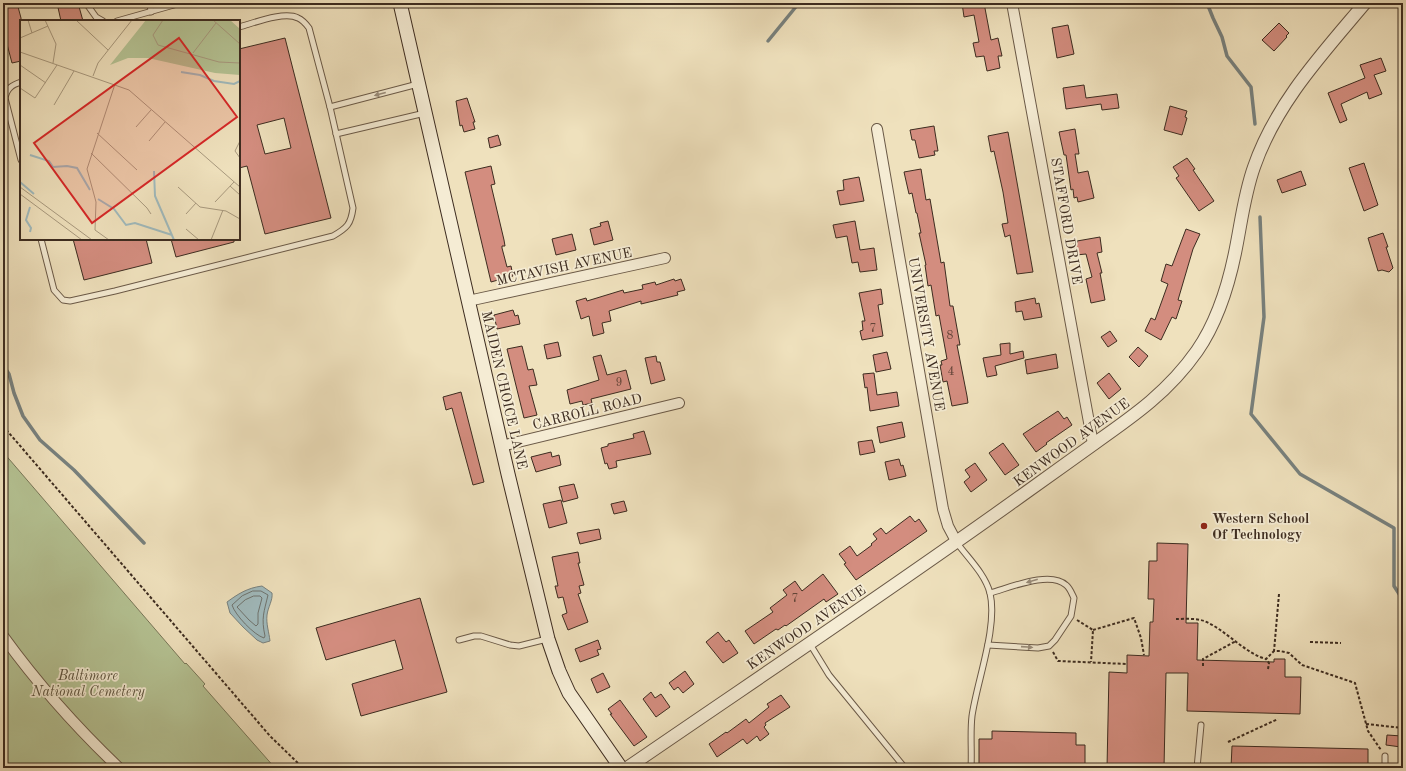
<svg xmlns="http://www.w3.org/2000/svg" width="1406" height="771" font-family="'Old Standard TT',serif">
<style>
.green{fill:#b5c394;stroke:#79785a}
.water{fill:#a0babd;stroke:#78817e}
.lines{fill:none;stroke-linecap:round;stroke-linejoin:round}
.shore{stroke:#6e736e;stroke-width:1}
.stream{stroke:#78817e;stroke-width:3.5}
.building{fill:#d38d7f;stroke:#3d2c20;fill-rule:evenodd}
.service-casing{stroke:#6a5947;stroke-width:7}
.minor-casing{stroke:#6a5947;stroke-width:12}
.tertiary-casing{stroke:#6a5947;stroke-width:14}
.secondary-casing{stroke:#3d2c20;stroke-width:15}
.path{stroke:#3d2c20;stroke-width:2;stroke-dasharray:3 2;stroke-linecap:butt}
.service{stroke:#f5ecd4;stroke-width:5}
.minor{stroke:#f5ecd4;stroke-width:10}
.tertiary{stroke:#f5ecd4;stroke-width:12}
.secondary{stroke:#f5ecd4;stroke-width:13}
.oneway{fill:#998c7a}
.poi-dot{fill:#8f2418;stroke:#f5ecd4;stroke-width:1.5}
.labels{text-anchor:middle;stroke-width:3.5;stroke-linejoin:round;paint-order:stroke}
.number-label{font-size:12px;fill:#624438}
.street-label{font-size:14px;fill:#3d2c20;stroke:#f5ecd4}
.poi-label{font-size:14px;font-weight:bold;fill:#3d2c20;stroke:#f5ecd4;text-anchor:start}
.park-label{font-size:14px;font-style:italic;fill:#5b523d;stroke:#f5ecd4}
.inset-river{fill:none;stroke:#a0babd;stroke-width:2}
.inset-road{fill:none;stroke:#a8997e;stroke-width:1}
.view{fill:#d62828;fill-opacity:0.15;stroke:#d62828;stroke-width:2}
.inset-edge{fill:none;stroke:#3d2c20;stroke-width:2}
</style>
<rect width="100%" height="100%" fill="#efe1bd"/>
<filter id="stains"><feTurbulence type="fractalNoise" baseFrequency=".005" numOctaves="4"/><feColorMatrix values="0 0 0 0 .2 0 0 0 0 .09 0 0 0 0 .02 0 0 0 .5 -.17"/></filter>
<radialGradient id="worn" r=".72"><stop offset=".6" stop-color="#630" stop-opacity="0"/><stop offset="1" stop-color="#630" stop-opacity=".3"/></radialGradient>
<polygon class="green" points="3,452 185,664 186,663 205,684 203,686 275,768 3,768"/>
<path class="water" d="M262,586l10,7c1,7 -4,14 -5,22 -1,9 2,17 3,26l-7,2 -6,-3 -14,-13 -13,-14 -3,-11c11,-8 20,-14 35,-16z"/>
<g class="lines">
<g class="shore">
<path d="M253,591h8l7,4c-4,17 -7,23 -3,41l-1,2c-10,-3 -29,-23 -32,-33l10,-9z"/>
<polygon points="254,596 260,596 262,598 258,613 258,624 256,626 249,620 237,607 245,600"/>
</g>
<g class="stream">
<polyline points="1207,3 1213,18 1222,37 1227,56 1251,87 1255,124"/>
<polyline points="768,41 799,3"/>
<polyline points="1260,217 1264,317 1251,414 1300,474 1394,528 1394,586 1403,600"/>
<polyline points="3,365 9,374 14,393 23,416 40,440 74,470 144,543"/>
</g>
</g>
<g class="building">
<polygon points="3,3 17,3 21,18 21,61 12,63 3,29"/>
<polygon points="57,3 78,3 83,21 61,21"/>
<polygon points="962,3 984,3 991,40 998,38 1002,56 998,56 1000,68 987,71 984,56 976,57 973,43 979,42 974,15 964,17"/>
<polygon points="1279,23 1289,33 1286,36 1287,37 1274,51 1262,40"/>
<polygon points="1068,25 1074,54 1057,58 1052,28"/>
<path d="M285,38l46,180 -66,16 -18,-68 -8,2v-119zM284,118l7,30 -26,6 -8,-29z"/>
<polygon points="1381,58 1386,71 1374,75 1382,94 1369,99 1367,92 1341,104 1347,120 1340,123 1328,93 1365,78 1360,65"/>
<polygon points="1084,85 1086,98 1117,94 1119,108 1102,110 1101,104 1066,109 1063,88"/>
<polygon points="467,98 475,122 473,122 475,129 464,132 462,125 460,126 456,101"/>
<polygon points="1170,106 1187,111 1185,117 1187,118 1182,135 1164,130"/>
<polygon points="934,126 938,151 934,151 935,155 919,158 915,140 912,140 910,130"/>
<polygon points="1075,129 1079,154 1075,154 1078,173 1088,171 1094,198 1078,202 1077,197 1074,198 1073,189 1071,190 1066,155 1064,155 1059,132"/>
<polygon points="1008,132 1033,272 1017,274 1010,235 1005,237 1002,224 1008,223 1003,192 994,151 991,152 988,136"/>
<polygon points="498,135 501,145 490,148 488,138"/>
<polygon points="1187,158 1195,169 1193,170 1214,201 1199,211 1176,178 1179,176 1173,167"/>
<polygon points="1364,163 1378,205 1364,211 1349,168"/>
<polygon points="491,166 495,184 491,185 504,240 505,246 502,246 502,248 507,267 511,266 513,276 509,277 509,279 498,281 498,280 491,282 465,172"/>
<polygon points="921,169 926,200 930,199 941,263 944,262 950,306 953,306 960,345 957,345 967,396 968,403 952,406 947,381 943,382 940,365 942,365 941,361 947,359 939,315 936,316 931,285 928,286 925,265 926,265 919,233 921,233 917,213 916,213 912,193 909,194 904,172"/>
<polygon points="1301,171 1306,185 1282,193 1277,180"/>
<polygon points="859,177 864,201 840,205 837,191 844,190 843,180"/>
<polygon points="608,221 613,240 594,245 590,229 601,226 600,223"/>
<polygon points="855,221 860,250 874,248 877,270 860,272 858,262 852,263 847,236 836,238 833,225"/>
<polygon points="1186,229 1200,234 1193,249 1178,300 1182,301 1176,319 1172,317 1161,340 1145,331 1151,318 1155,320 1168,284 1161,281 1166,264 1172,266"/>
<polygon points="1383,233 1388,247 1386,247 1393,268 1389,272 1382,270 1378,271 1368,238"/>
<polygon points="572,234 576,250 556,255 552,239"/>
<polygon points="1100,237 1102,252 1097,253 1102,273 1100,273 1105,300 1091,303 1086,279 1092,277 1086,254 1076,255 1074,243 1078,242 1077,241"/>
<polygon points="73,239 146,239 152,263 84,280"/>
<polygon points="171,239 234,239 234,242 176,257"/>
<polygon points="674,279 675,281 681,279 685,290 677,292 678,295 641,304 641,301 609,311 611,321 602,323 604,333 593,336 589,316 581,319 576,301 586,298 587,301 623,290 624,293 643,289 642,285 655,282 656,285"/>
<polygon points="881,289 883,304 878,305 883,336 862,340 860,331 863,330 862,321 865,321 859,293"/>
<polygon points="1035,298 1036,304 1039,303 1042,317 1024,320 1022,311 1016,312 1015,302"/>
<polygon points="513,310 515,316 518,315 520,324 497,329 494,315"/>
<polygon points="1110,331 1117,341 1108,347 1101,337"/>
<polygon points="558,342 561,356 547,359 544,345"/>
<polygon points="1010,343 1010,354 1023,351 1024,358 995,366 997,375 987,377 983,358 1001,355 1000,344"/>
<polygon points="522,346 528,370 533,369 537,385 529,386 537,415 524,418 507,349"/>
<polygon points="1138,347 1148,356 1139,367 1129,357"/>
<polygon points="887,352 891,369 876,372 873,355"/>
<polygon points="1056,354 1058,368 1027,374 1025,360"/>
<polygon points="601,355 607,375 626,370 631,389 591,399 592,403 583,405 582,401 570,404 567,390 599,380 593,357"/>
<polygon points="656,356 657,362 660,362 665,380 651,384 645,358"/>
<polygon points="874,373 877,395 897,392 899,406 870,411 867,387 865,388 863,374"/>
<polygon points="1109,373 1121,389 1109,399 1097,383"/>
<polygon points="461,392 484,482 473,485 452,408 446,410 443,397"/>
<polygon points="1058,411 1064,419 1067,417 1072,425 1046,443 1047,444 1036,452 1023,434"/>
<polygon points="902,422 905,437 880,443 877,427"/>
<polygon points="644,431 651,454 616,461 617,467 609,469 607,463 605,464 601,448 608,446 608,444 634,438 633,434"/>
<polygon points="872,440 875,452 860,455 858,442"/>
<polygon points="1003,443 1019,465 1005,475 989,453"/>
<polygon points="551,452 552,457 559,455 561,465 536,472 531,457"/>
<polygon points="899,459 901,466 903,465 906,476 889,480 885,462"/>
<polygon points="975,463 987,480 971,492 964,482 970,477 965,470"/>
<polygon points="574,484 578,498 563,502 559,487"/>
<polygon points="561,500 567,523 549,528 543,504"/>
<polygon points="624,501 627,511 614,514 611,504"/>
<polygon points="910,516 915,522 919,519 927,531 856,580 844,564 846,563 839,554 850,546 857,556 872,545 871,544 877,539 873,534 881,528 886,534"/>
<polygon points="599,529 601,539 580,544 577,533"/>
<polygon points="1157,543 1188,544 1186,623 1198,623 1197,660 1274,662 1274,659 1285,659 1285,677 1301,677 1300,714 1187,711 1188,673 1166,673 1164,768 1107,768 1109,672 1127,673 1127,655 1149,656 1150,622 1153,622 1154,599 1148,599 1149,561 1157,561"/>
<polygon points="578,552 580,563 578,563 584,585 579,586 581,593 578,594 588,622 568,630 562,615 567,613 563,597 558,598 555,586 558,586 552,557"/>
<polygon points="823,574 838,594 826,602 824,599 786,626 785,625 778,630 776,629 754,644 745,631 773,612 770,608 787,595 783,590 795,581 802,591"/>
<polygon points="420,598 447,692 361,716 352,684 403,669 395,640 326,660 316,628"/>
<polygon points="718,632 726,642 729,640 738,653 723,663 706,642"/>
<polygon points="598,640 601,649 597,650 599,655 580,662 575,649"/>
<polygon points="685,671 694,684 683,693 678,687 674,690 669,683"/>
<polygon points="603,673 610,687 597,693 591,679"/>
<polygon points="651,692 655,698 661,694 670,707 656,717 643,699"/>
<polygon points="781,695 790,707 765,723 766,725 764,727 769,734 760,741 757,736 747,744 743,739 717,757 709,744 726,732 727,733 746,719 749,723 769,707 767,704"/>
<polygon points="620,700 647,737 634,746 610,714 612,714 608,709"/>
<polygon points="992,731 1076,733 1076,745 1085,745 1085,768 979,768 979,739 992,739"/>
<polygon points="1387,735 1402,736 1401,747 1386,745"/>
<polygon points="1232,746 1368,749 1368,768 1231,768"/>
</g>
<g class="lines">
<g class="service-casing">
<g id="service">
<polyline points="86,3 96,17 103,21"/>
<polyline points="150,3 151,12"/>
<polyline points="117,21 181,3"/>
<path d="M21,82c-9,3 -14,6 -16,16l16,62"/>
<polyline points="330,107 418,84"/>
<polyline points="336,134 425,113"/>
<path d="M41,239l13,51 9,10 7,1 45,-10 218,-55c14,-8 18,-12 20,-28l-23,-101 -21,-79c-3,-4 -6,-8 -11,-10 -14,-7 -44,5 -59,9"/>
<path d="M957,543c11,15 28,31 33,50 8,34 -13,88 -18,123 -2,17 0,35 -1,52"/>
<polyline points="459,640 474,636 481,636 510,645 519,646 547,639"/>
<polyline points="810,644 829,675 905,768"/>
<path d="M988,645l50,3 11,-2 6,-6 16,-24 3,-18c-2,-4 -4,-10 -8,-13 -16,-15 -57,3 -76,8"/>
<polyline points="1197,768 1201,725"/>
<polyline points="1385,768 1385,756"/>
</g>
</g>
<g class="minor-casing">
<g id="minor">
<polyline points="1012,3 1093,444"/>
<polyline points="877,129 943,509 948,526 957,543"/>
<polyline points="468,301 665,258"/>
<polyline points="501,446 679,403"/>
<path d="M3,636c34,47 74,92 116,132"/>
</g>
</g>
<g class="tertiary-casing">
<path id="tertiary" d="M627,768c134,-92 269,-182 401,-277 22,-16 45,-32 67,-48 40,-28 74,-52 102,-92 20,-29 31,-64 38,-98 6,-29 9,-58 19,-86 22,-64 69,-114 111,-164"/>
</g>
<g class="secondary-casing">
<polyline id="secondary" points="400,3 508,474 548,639 559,671 569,693 621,768"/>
</g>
<g class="path">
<polyline points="3,426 270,736 303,768"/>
<polyline points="1279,594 1274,651 1280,651 1289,653 1302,665 1355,683 1368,731 1381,750"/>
<path d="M1176,619c8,0 20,-1 28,2 21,8 40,32 62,38"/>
<polyline points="1077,620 1093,630 1091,662"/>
<polyline points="1093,630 1134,618 1141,638 1144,655"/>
<polyline points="1310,642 1341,643"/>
<polyline points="1053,652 1058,661 1127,664"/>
<polyline points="1203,666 1203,659 1236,641"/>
<polyline points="1268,669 1269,663 1266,659 1274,651"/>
<polyline points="1366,724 1403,728"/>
<polyline points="1228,742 1278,719"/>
</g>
<use href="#service" class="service"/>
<use href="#minor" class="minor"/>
<use href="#tertiary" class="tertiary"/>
<use href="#secondary" class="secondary"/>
</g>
<defs><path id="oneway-solid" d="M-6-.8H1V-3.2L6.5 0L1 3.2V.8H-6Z"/></defs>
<g class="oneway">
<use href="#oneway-solid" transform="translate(380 94) rotate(165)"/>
<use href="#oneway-solid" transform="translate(1032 581) rotate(164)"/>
<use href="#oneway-solid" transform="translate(1027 647) rotate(4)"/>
</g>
<circle class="poi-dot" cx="1204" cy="526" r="4"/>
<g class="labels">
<g class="number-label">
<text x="873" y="332">7</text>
<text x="950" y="339">8</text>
<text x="951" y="375">4</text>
<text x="619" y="386">9</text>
<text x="795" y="602">7</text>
</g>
<g class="street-label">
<text transform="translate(1067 221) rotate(80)" y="5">STAFFORD DRIVE</text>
<text transform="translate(564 266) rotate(-12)" y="5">MCTAVISH AVENUE</text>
<text transform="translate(927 334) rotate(80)" y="5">UNIVERSITY AVENUE</text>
<text transform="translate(505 390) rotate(77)" y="5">MAIDEN CHOICE LANE</text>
<text transform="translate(587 411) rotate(-14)" y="5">CARROLL ROAD</text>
<text transform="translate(1071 442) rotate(-36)" y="5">KENWOOD AVENUE</text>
<text transform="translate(806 627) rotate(-34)" y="5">KENWOOD AVENUE</text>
</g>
<g class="poi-label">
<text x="1212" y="523">Western School<tspan x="1212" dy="16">Of Technology</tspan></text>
</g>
<g class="park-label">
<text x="88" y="680">Baltimore<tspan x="88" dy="16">National Cemetery</tspan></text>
</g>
</g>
<g transform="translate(20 20)">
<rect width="220" height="220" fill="#efe1bd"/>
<path d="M126,0h84l10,9v46l-25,-2 -67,-15h-20l-18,7z" fill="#b5c394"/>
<path class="inset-river" d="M161,52l19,3 14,6 20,3 6,-3M10,135l19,6 4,6 14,-1 10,2 13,22M134,151l1,25 19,44M0,162l14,12M78,179l16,10 12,16 9,-2 37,12M10,212l1,-4 -5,-8 4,-13"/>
<path class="inset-road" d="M8,0l4,13M25,0l11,24 -3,19M56,0l32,30M143,0l-10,15 5,10 61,17 21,1M193,0l27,24M0,18l28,-12M0,32l109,38 111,97M173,33l23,-30M0,45l26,18M73,56l5,-13 34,-43M0,68l15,10 22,-33M34,85l20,-34M116,107l15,-17M77,113l40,37M129,121l16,-19M220,121l-5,10 5,7M71,133l56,55 4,6M210,166l10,9M0,167l72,53M158,167l22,20 26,4 14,8M0,174l62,46M195,182l19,-20M166,194l10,-11M166,209l13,11M89,220l-14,-10 1,-28 -9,-33 28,-85M191,220l12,-30"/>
<path class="view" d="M159,18l58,79 -145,106 -58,-80z"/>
<rect width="220" height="220" class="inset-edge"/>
</g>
<rect width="1406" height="771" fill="none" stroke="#efe1bd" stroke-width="16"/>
<rect x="4" y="4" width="1398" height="763" fill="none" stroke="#3d2c20" stroke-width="2"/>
<rect x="8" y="8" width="1390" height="755" fill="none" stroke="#3d2c20"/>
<rect width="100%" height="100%" filter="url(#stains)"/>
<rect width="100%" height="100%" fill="url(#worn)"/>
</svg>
